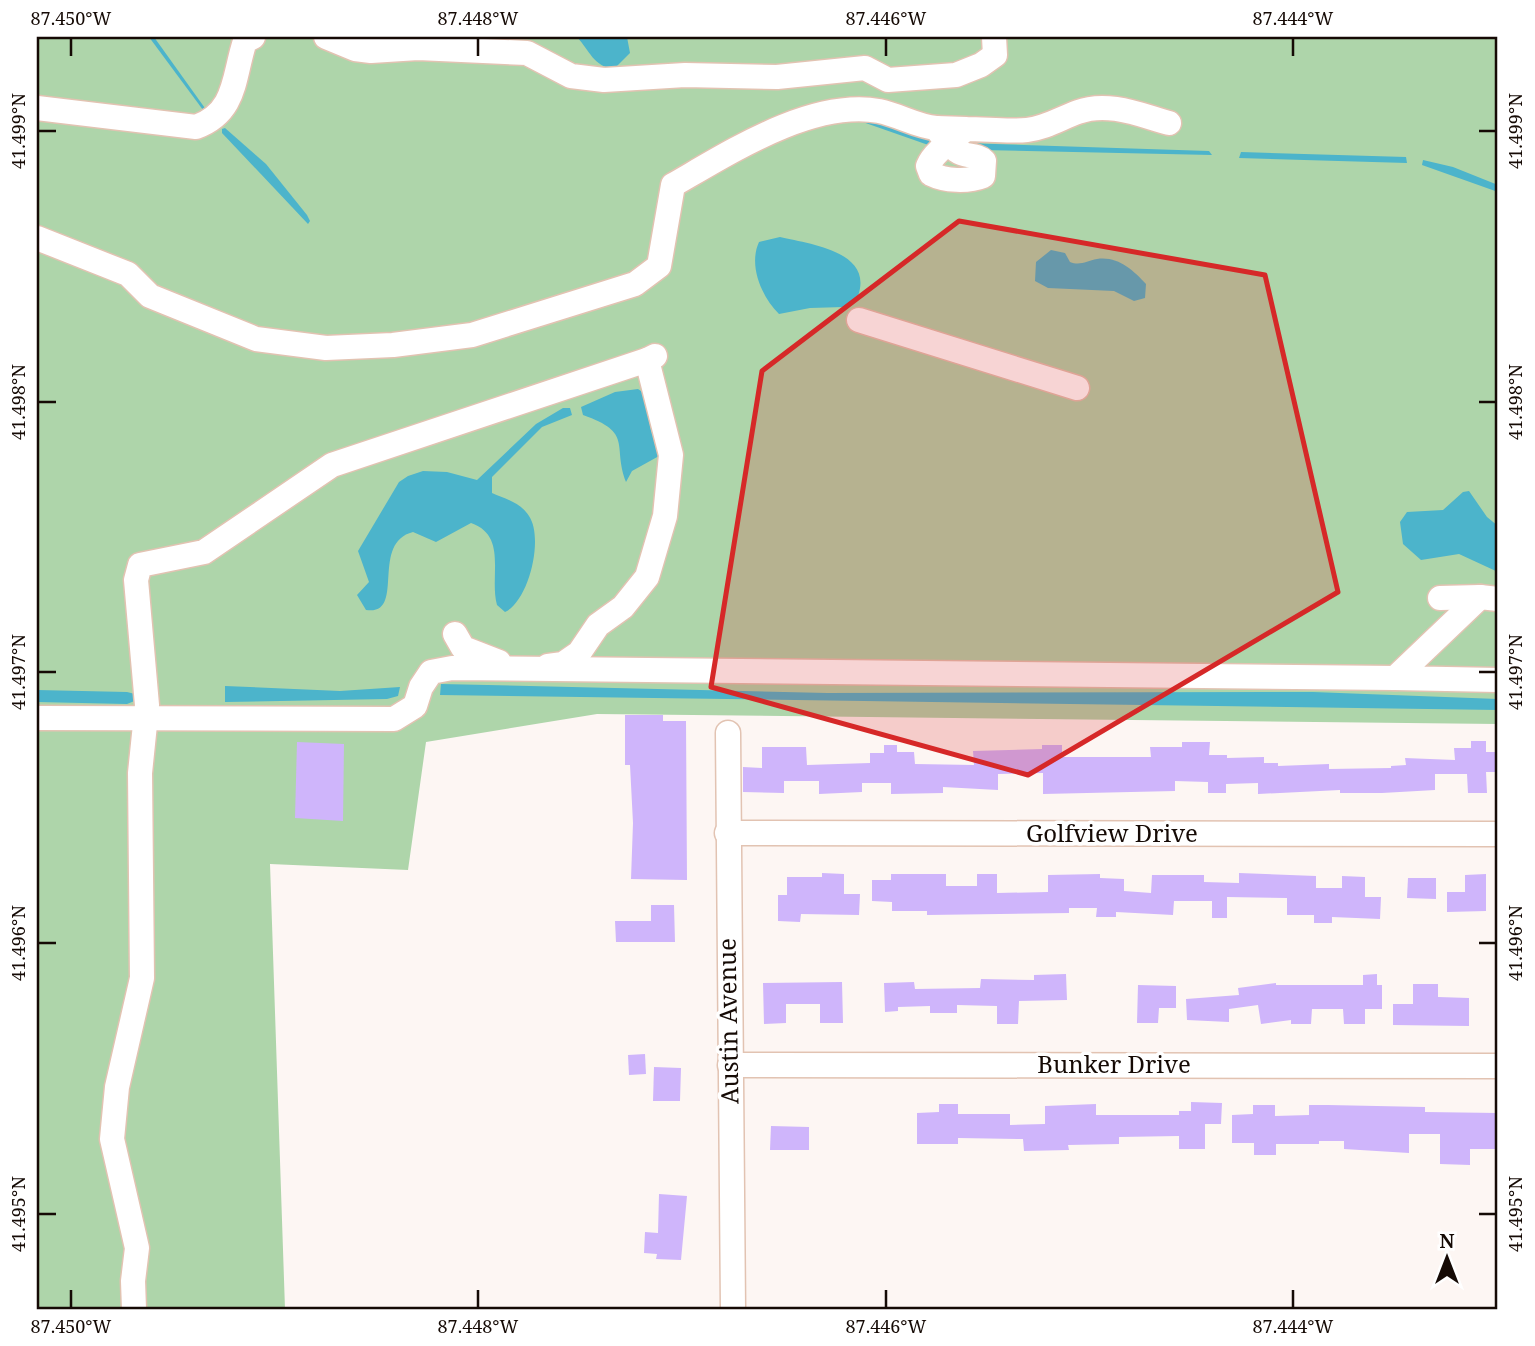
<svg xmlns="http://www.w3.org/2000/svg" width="1535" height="1346" font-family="'Noto Serif',serif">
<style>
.green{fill:#aed5aa}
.water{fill:#4cb4cb}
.building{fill:#cfb5fb}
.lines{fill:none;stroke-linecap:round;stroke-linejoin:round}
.minor-casing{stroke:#e2c3b2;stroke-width:27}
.minor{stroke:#fff;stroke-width:24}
.marked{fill:#d62828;fill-opacity:0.2;stroke:#d62828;stroke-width:5;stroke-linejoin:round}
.ticks{fill:none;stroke:#150a05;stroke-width:2.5}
.labels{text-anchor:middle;stroke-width:7;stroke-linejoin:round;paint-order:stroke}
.street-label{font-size:24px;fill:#150a05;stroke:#fff}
.neatline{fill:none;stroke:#150a05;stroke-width:2.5}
.ticks-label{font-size:18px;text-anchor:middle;fill:#150a05}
</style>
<rect width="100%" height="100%" fill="#fdf6f3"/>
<polygon class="green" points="37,37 1498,37 1498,724 597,714 426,742 408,870 270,864 285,1309 37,1309"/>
<g class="water">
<polygon points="149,37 154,37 207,111 206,114"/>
<path d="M577,37h50l3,16 -16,16c-21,-3 -24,-18 -37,-32z"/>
<polygon points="858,116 936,141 934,147 857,120"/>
<polygon points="225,128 266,164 307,215 310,221 308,224 222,133 222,129"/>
<polygon points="964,143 1209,151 1212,155 981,150"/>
<polygon points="1241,152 1406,157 1407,163 1239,158"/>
<polygon points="1423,160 1453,167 1498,185 1498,192 1422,165"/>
<path d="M780,237c29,7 94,14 78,59l-14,11 -34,1 -31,6c-17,-17 -31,-48 -20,-72z"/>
<path d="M1051,250l14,3 5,9c10,4 17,-1 27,-3 21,-3 36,11 49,25l-1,14 -11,3 -20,-10 -66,-3 -13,-7 1,-19z"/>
<path d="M638,389c17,10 9,25 13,41 3,11 8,13 8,26l-27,15 -6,11c-14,-37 8,-49 -43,-67l-2,-8 34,-15z"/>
<path d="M563,408h7l2,7 -30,12 -50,50v16c14,6 29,10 37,23 15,22 0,85 -24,96l-8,-7c-8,-29 11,-69 -26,-82l-35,19 -23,-10c-44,11 -6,84 -47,78l-9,-15 12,-13 -11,-31 41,-69 9,-6 15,-5 24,1 30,8 59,-56z"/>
<polygon points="1469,491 1487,517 1498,526 1498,572 1459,554 1421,560 1403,544 1400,522 1407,512 1443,510 1463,492"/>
<polygon points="441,684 827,693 1313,692 1498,699 1498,710 440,695"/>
<polygon points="225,686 340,691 400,687 398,696 387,699 225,702"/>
<polygon points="37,690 127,692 135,694 137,700 127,704 37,702"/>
</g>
<g class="building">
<polygon points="625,715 663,715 663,721 686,721 687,880 631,879 633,823 630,765 625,765"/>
<polygon points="1471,741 1486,741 1486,752 1498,752 1498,772 1486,772 1487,793 1468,793 1467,774 1435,774 1435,790 1382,793 1340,793 1340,790 1258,794 1258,783 1226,784 1226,793 1208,793 1208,782 1175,781 1175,791 1043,794 1043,773 998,774 998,790 943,787 943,793 891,794 891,783 862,783 862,792 819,794 819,781 784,781 784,793 743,792 743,767 762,768 762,747 806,747 807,765 870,763 870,753 884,753 884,745 897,745 897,752 914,752 915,764 974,765 973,751 1042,749 1042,745 1062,745 1062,757 1151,757 1150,747 1182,747 1182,742 1210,742 1209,755 1227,755 1227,758 1264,757 1264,763 1278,763 1278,766 1329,764 1329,769 1391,768 1391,766 1406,765 1405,758 1455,760 1454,748 1471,748"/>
<polygon points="297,742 344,744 343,821 295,818"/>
<polygon points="822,873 844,874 844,894 860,894 859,915 801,914 800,922 778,921 778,895 787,895 787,877 822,877"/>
<polygon points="1239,873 1316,876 1316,888 1342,888 1342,876 1365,877 1365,897 1381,897 1380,919 1332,917 1332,923 1314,923 1314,915 1287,915 1287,898 1227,897 1227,918 1212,918 1212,901 1174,901 1173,915 1116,912 1116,917 1096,917 1097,908 1069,908 1069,913 927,915 927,911 892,911 892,902 872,901 872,880 891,880 891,874 946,874 946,886 977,886 977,874 997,874 997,893 1048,892 1048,875 1100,874 1100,878 1124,879 1124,891 1151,893 1152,875 1204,875 1204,882 1239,883"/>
<polygon points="1486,874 1486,911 1447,912 1447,892 1465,892 1465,875"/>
<polygon points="1408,878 1436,878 1436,899 1407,898"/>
<polygon points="651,905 674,905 675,942 616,942 615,921 651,921"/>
<polygon points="1066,974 1067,1000 1019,1001 1018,1024 997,1024 997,1006 957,1005 957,1013 930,1013 930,1006 898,1007 898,1011 885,1012 884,983 914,982 915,989 980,988 981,979 1034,980 1034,975"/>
<polygon points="1377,974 1377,985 1382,985 1382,1009 1365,1009 1365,1024 1344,1024 1343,1009 1312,1009 1311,1024 1291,1024 1291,1020 1261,1024 1258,1005 1229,1009 1229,1022 1187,1020 1186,999 1239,995 1238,988 1276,983 1276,985 1363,985 1363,975"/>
<polygon points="842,982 843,1023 820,1023 820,1004 786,1004 786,1023 764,1024 763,983"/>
<polygon points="1413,984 1438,984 1438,997 1469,998 1469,1026 1393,1025 1393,1004 1413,1004"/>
<polygon points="1138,985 1176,986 1176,1008 1159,1008 1158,1023 1137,1023"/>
<polygon points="645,1054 646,1074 629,1075 628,1055"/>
<polygon points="654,1067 681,1068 680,1101 653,1101"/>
<polygon points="1191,1102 1222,1103 1221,1124 1205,1124 1205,1149 1179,1149 1179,1136 1119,1137 1119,1144 1068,1145 1069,1150 1024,1151 1023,1139 958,1138 958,1144 917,1144 917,1113 939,1112 939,1104 958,1104 958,1114 1010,1114 1010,1125 1045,1124 1045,1106 1096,1104 1096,1115 1179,1115 1179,1111 1191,1111"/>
<polygon points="1253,1105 1275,1105 1275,1116 1309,1115 1309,1105 1328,1105 1425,1107 1425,1112 1498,1113 1498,1149 1470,1149 1470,1165 1440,1164 1440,1134 1409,1134 1409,1153 1344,1149 1344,1141 1319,1141 1319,1144 1276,1144 1276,1155 1254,1155 1254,1143 1232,1143 1232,1115 1253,1114"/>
<polygon points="771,1126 809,1127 809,1150 770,1150"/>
<polygon points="659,1194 687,1196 681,1260 656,1259 657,1254 644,1253 645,1232 658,1233"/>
</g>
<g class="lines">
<g class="minor-casing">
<g id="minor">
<polyline points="326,37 355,49 371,51 418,48 527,53 571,76 604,80 685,75 777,77 865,68 888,80 956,75 981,65 995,55 994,37"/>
<path d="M37,108l159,19c41,-15 37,-50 49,-86l8,-4"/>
<path d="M966,129l-30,-1c6,8 13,17 21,23 8,6 20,3 27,10l-1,15c-15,6 -38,5 -52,-2l-3,-8c7,-16 26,-26 38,-37 20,0 41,3 61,1 19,-2 34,-12 51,-18 30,-11 62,3 91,11"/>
<path d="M37,238l91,36 22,22 106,43 70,9 67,-3 79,-10 163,-51 24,-18 14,-81c56,-32 138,-86 206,-74 20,4 37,15 57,17"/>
<polyline points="859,320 1077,388"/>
<polyline points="1440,598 1480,597"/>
<polyline points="1498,599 1480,597 1395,678 1498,680"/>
<polyline points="455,634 463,648 499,662"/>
<polyline points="548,666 563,664 579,653 598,625 623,607 647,577 665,516 671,455 647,360 655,356"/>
<polyline points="37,718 394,719 415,706 421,687 431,672 452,668 1395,678"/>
<polyline points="728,733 733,1309"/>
<polyline points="727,833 1498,834"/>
<polyline points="730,1065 1498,1066"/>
<polyline points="134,1309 133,1281 137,1248 112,1139 117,1087 142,978 140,773 147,705 136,580 140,565 204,552 332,465 647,360"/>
</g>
</g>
<use href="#minor" class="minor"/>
</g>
<path class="marked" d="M959,221l306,54 73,317 -310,183 -317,-88 51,-316z"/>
<path class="ticks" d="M71,38v18M478,38v18M886,38v18M1293,38v18M38,131h18M1479,131h17M38,402h18M1479,402h17M38,672h18M1479,672h17M38,943h18M1479,943h17M38,1214h18M1479,1214h17M71,1290v18M478,1290v18M886,1290v18M1293,1290v18"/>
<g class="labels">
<g class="street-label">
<text x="1112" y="842">Golfview Drive</text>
<text transform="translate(729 1021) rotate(-91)" y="8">Austin Avenue</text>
<text x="1114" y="1073">Bunker Drive</text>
</g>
</g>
<rect width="1535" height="1346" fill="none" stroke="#ffffff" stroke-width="77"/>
<g transform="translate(1447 1258)" stroke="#ffffff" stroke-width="5" paint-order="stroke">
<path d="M0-5L12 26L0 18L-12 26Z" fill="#150a05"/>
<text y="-10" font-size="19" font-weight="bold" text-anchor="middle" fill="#150a05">N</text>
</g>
<rect x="38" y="38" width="1458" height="1270" class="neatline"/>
<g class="ticks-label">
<text x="71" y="25">87.450°W</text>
<text x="478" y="25">87.448°W</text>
<text x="886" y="25">87.446°W</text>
<text x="1293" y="25">87.444°W</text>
<text transform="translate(19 131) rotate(-90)" y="6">41.499°N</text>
<text transform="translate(1516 131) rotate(-90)" y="6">41.499°N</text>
<text transform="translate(19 402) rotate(-90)" y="6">41.498°N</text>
<text transform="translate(1516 402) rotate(-90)" y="6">41.498°N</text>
<text transform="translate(19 672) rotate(-90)" y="6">41.497°N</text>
<text transform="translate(1516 672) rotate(-90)" y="6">41.497°N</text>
<text transform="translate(19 943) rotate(-90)" y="6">41.496°N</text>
<text transform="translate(1516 943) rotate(-90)" y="6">41.496°N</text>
<text transform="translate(19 1214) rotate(-90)" y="6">41.495°N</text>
<text transform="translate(1516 1214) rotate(-90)" y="6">41.495°N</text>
<text x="71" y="1333">87.450°W</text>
<text x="478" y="1333">87.448°W</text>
<text x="886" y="1333">87.446°W</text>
<text x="1293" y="1333">87.444°W</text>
</g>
</svg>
